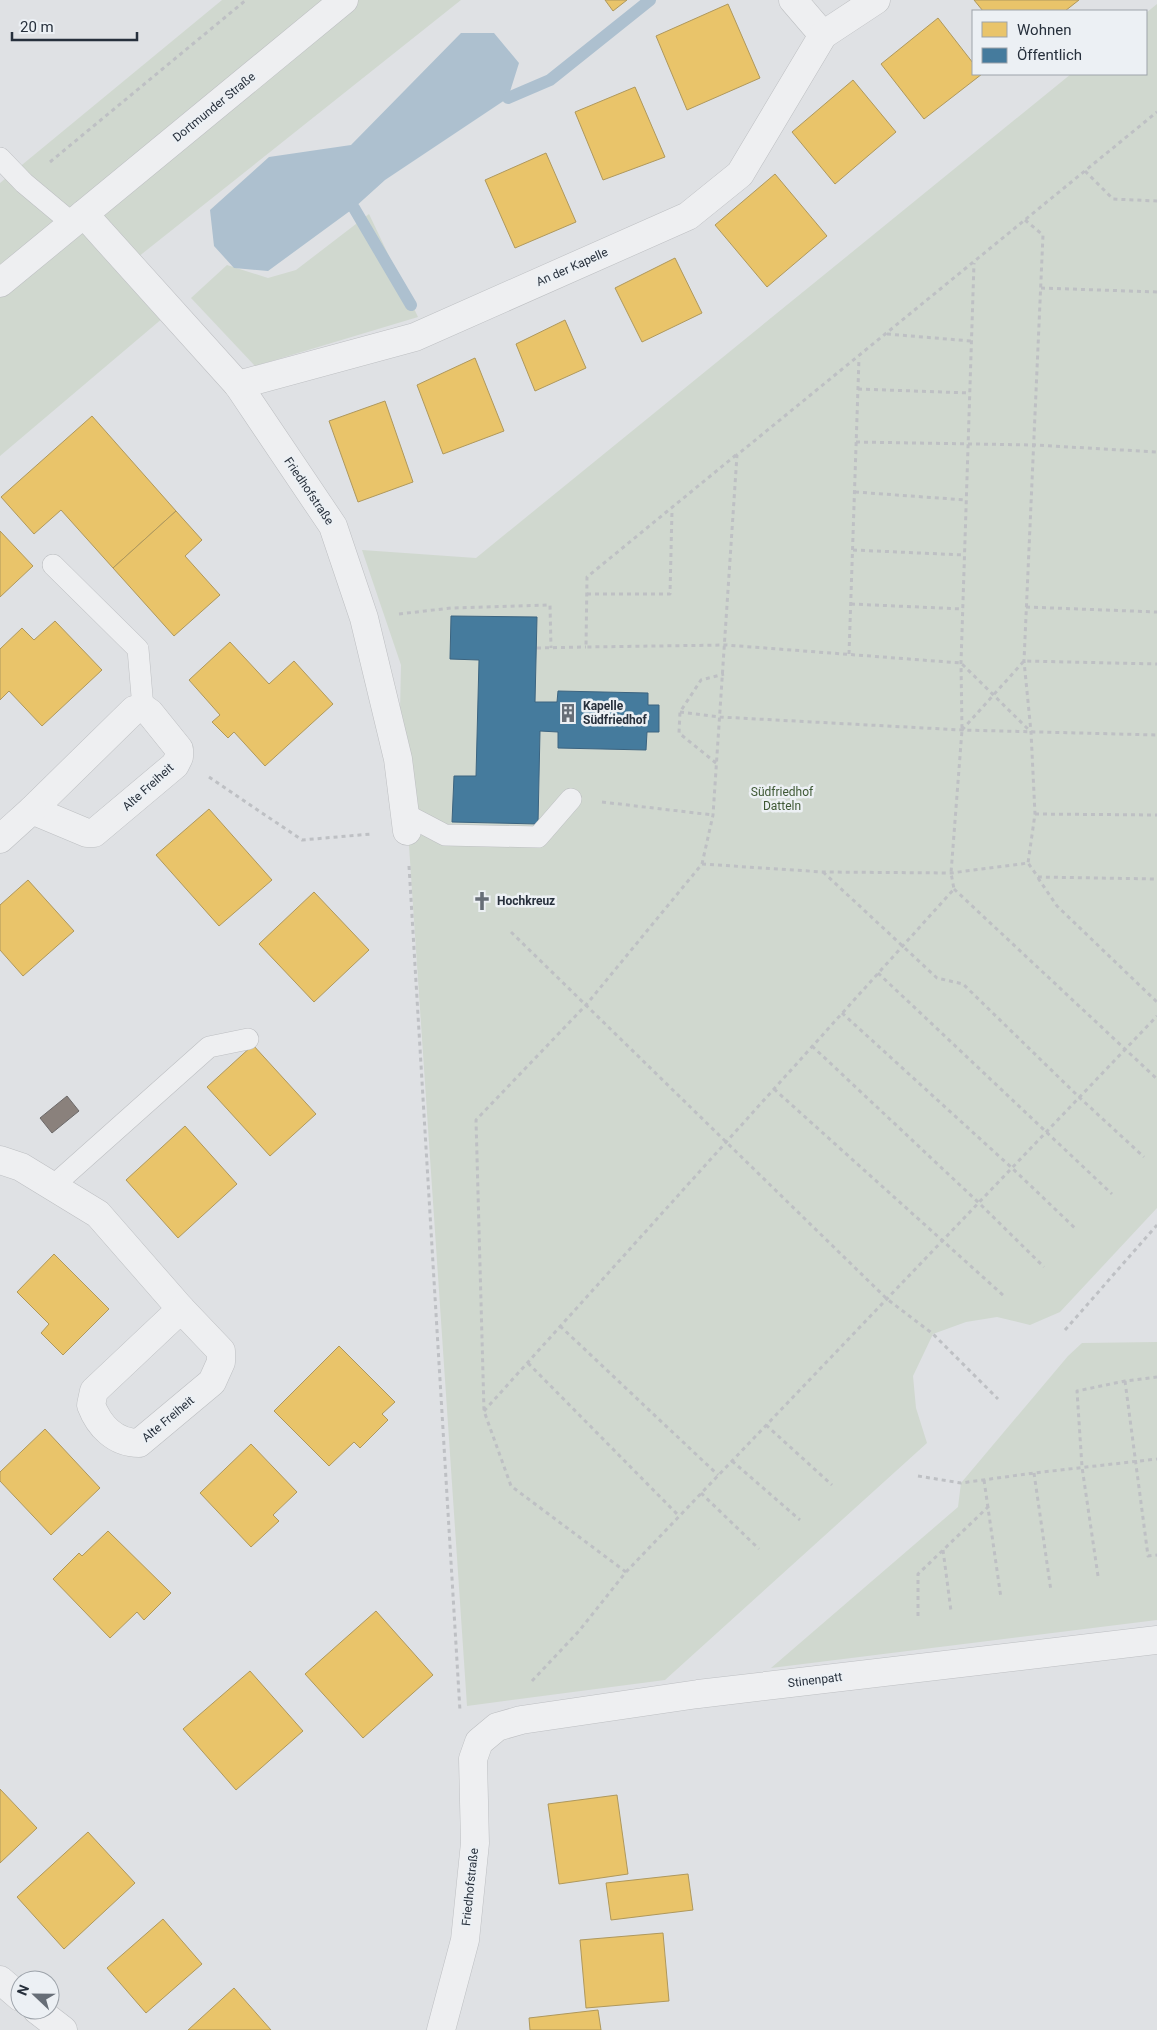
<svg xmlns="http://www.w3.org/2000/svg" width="1157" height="2030" font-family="Roboto,sans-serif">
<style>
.green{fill:#d0d8cf}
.water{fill:#adc0cf}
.homes{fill:#e9c46a;stroke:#af985c}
.public{fill:#457b9d;stroke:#3c6480}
.industry{fill:#8a817c;stroke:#6c6969}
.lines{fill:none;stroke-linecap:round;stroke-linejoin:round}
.stream{stroke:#adc0cf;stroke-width:12}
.service-casing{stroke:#bdbfc2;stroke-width:22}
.minor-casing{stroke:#bdbfc2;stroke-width:29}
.tertiary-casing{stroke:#bdbfc2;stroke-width:29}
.path{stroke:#bec0c4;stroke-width:3;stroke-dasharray:4 4;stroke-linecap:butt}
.service{stroke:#eeeff1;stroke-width:21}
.minor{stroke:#eeeff1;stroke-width:28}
.tertiary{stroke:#eeeff1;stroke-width:28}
.labels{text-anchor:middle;stroke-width:5;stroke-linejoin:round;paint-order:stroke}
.street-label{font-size:12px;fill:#27303c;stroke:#ecf0f4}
.poi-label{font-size:12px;font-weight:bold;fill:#27303c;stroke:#ecf0f4;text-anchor:start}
.park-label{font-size:12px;fill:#3e5834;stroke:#ecf0f4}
</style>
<rect width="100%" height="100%" fill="#dfe1e4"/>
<g class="green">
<polygon points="222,0 461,0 128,265 170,312 0,456 0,183"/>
<polygon points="1157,4 1157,1208 1060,1312 1030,1325 997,1317 966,1322 933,1334 913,1376 916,1408 927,1443 665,1680 467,1706 408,831 399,759 401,665 362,550 476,558 1071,74 1146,74 1146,13"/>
<polygon points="369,214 418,317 255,366 191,298 227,265 268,278 296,270"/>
<polygon points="1157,1342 1157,1620 771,1668 958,1507 961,1483 1068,1356 1082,1343"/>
</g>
<polygon class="water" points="461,33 494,33 519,63 508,98 385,180 354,208 268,271 234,268 214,246 210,210 269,157 351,145"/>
<g class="homes">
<polygon points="605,0 627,0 613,11"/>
<polygon points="974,0 1079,0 1065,11 983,11"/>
<polygon points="728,4 760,78 687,110 656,36"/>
<polygon points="938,18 973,63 973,74 982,74 924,119 881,64"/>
<polygon points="853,80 896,132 835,184 792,132"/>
<polygon points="635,87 665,157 603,180 575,112"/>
<polygon points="546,153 576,222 515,248 485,180"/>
<polygon points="775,174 827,236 767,287 715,225"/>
<polygon points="675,258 702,313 642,342 615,288"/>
<polygon points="565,320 586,368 535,391 516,344"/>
<polygon points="475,358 504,431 443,454 417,385"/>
<polygon points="385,401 413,482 358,502 329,421"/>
<polygon points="92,416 176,511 113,568 61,510 34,534 1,497"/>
<polygon points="176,511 202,540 185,556 220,595 174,636 113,568"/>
<polygon points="0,531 33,566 0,597"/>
<polygon points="55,621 102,670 42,726 9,691 0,700 0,649 22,628 34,640"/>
<polygon points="230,642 269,684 294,661 333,704 265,766 234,732 228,738 212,722 220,715 189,680"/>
<polygon points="209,809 272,880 219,926 156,855"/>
<polygon points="28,880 74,931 23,976 0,950 0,905"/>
<polygon points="314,892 369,950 314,1002 259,944"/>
<polygon points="253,1045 316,1114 270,1156 207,1087"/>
<polygon points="185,1126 237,1184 178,1238 126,1180"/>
<polygon points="54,1254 109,1309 63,1355 41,1333 49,1324 17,1292"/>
<polygon points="339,1346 395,1402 382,1414 388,1420 360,1448 354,1442 329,1466 274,1411"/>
<polygon points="45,1429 100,1488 51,1535 0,1481 0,1472"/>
<polygon points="251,1444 297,1492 273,1515 279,1521 251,1547 200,1493"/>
<polygon points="108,1531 171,1593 144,1620 137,1612 110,1638 53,1579 79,1553 82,1556"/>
<polygon points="376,1611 433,1675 363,1738 305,1674"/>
<polygon points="250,1671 303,1731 236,1790 183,1729"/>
<polygon points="0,1789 37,1828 0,1863"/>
<polygon points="617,1795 628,1874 559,1884 548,1804"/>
<polygon points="88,1832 135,1883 64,1949 17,1897"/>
<polygon points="688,1874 693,1910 611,1920 606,1883"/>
<polygon points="163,1919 202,1964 146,2013 107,1968"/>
<polygon points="663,1933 669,2001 586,2008 580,1940"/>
<polygon points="234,1988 271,2030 188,2030"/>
<polygon points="598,2010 601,2030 530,2030 529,2018"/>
</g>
<polygon class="public" points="451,616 537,617 535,702 557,702 558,691 648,693 648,705 659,705 659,732 647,732 646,750 558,748 558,732 540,731 538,824 452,822 454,776 476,776 479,660 450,659"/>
<polygon class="industry" points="67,1096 79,1111 52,1133 40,1118"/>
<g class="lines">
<g class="stream">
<polyline points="508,98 550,80 650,0"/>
<polyline points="354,208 411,305"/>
</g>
<g class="service-casing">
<g id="service">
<polyline points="0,158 24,183 73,224"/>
<polyline points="53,565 138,649 143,708"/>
<polyline points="405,814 445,835 538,837 571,799"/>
<polyline points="53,1186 209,1047 248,1039"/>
</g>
</g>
<g class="minor-casing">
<g id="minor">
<polyline points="793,0 823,35"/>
<polyline points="84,214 238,385 333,526 364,618 398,759 407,831"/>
<polyline points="238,385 415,337 688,216 740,174 823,35 876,0"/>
<polygon points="143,708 150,713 179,749 179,757 175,765 94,833 87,833 32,810 134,710"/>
<polyline points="0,839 32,810"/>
<polyline points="0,1160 21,1167 98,1214 181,1309"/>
<path d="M181,1309l40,42v11l-9,20 -73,61c-24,0 -40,-17 -48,-38l3,-14z"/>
<polyline points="0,1980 20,1997"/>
<polyline points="37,2010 63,2030"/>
<polyline points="441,2030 465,1940 475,1843 473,1759 479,1742 497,1727 521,1720 698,1694 1157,1640"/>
</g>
</g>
<g class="tertiary-casing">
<polyline id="tertiary" points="0,283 344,0"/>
</g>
<g class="path">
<polyline points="50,162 246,0"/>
<polyline points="1085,171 1113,199 1157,201"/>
<polyline points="1025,220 1043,235 1024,661 1031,732 1035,814 1028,863"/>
<polyline points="1041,288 1157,292"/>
<polyline points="887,334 971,341"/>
<polyline points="858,389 970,393"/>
<polyline points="856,442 1034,445 1157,452"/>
<polyline points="736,455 587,577 586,647 726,645 961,663 1031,732"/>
<polyline points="855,492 966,500"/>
<polyline points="853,550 964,555"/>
<polyline points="587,594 670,594 672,510"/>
<polyline points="851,604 963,609"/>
<polyline points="1026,607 1157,612"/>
<polyline points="399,614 451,608 550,605 551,648"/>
<polyline points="537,648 586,647"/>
<polyline points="849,654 859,358"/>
<polyline points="680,712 720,717 962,730 1157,735"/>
<polyline points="962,730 1024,661 1157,664"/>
<polyline points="716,763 679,733 680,712 701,680 724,674"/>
<polyline points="209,777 302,840 371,834"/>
<polyline points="602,802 713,815"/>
<polyline points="1035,814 1157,815"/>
<polyline points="702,864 823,872 951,873 1028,863 1038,877 1157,879"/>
<polyline points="409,866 460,1711"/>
<polyline points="823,872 937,978 963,984 1080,1098 1144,1157"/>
<polyline points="1038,878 1057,906 1157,1002"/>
<polyline points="954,889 1157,1079"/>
<polyline points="511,932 887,1299 933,1334 998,1399"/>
<polyline points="878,973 1112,1194"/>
<polyline points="842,1013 1012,1168 1077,1230"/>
<polyline points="812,1046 979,1203 1044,1267"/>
<polyline points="774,1089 1004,1296"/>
<polyline points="560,1326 718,1475"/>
<polyline points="1065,1330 1157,1225"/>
<polyline points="528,1363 679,1516"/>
<polyline points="1125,1381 1148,1556 1157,1555"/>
<polyline points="484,1411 954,889 951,873 962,730 961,663 974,263"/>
<polyline points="766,1425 832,1485"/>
<polyline points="732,1461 800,1520"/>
<polyline points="1034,1473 1051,1591"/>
<polyline points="918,1476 961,1483 1034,1473 1157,1459"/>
<polyline points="984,1480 1001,1598"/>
<polyline points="701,1493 759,1549"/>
<polyline points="943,1550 951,1611"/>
<polyline points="626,1572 511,1486 484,1411 476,1120 586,1005 702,864 713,815 737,455 1157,112"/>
<polyline points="1098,1576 1082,1467 1077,1391 1125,1381 1157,1377"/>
<polyline points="918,1616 918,1574 989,1506"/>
<polyline points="532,1681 579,1631 626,1572 1157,1016"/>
</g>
<use href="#service" class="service"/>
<use href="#minor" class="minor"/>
<use href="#tertiary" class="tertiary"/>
</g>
<defs>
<g id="building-bare" transform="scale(1.5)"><path d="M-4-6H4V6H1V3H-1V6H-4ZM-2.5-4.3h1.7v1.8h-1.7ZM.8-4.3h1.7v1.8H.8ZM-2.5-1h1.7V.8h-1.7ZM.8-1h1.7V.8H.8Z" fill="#676e77" stroke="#ecf0f4" stroke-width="2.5" paint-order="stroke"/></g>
<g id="church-bare" transform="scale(1.5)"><path d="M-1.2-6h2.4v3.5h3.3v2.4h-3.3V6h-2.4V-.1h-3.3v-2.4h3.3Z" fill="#676e77" stroke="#ecf0f4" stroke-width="2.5" paint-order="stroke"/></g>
</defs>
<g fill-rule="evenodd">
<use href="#building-bare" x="568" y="713"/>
<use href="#church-bare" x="482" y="901"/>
</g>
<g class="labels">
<g class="street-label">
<text transform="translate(214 107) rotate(-39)" y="4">Dortmunder Straße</text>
<text transform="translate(572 267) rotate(-24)" y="4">An der Kapelle</text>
<text transform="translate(309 491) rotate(56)" y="4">Friedhofstraße</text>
<text transform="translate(148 787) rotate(-42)" y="4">Alte Freiheit</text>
<text transform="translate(168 1419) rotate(-40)" y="4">Alte Freiheit</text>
<text transform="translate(815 1680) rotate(-7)" y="4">Stinenpatt</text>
<text transform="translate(470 1887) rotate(-84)" y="4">Friedhofstraße</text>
</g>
<g class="poi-label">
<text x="583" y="710">Kapelle<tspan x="583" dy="14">Südfriedhof</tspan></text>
<text x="497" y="905">Hochkreuz</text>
</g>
<g class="park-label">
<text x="782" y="796">Südfriedhof<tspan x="782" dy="14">Datteln</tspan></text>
</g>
</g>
<rect x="972" y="10" width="175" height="65" fill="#ecf0f4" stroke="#9da3aa"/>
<rect x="982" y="22" width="25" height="15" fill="#e9c46a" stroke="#9da3aa"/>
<text x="1017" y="35" font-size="15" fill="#27303c">Wohnen</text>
<rect x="982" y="48" width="25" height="15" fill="#457b9d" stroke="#9da3aa"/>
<text x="1017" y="60" font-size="15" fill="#27303c">Öffentlich</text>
<g transform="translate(35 1995) rotate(292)"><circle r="24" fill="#ecf0f4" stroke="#9da3aa"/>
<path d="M0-4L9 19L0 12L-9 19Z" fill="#676e77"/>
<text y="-8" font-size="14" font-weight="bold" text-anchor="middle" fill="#27303c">N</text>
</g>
<path d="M12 32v8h125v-8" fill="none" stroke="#27303c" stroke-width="2.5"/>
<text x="20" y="32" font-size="15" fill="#27303c" stroke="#ecf0f4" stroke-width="4" paint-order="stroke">20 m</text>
</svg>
